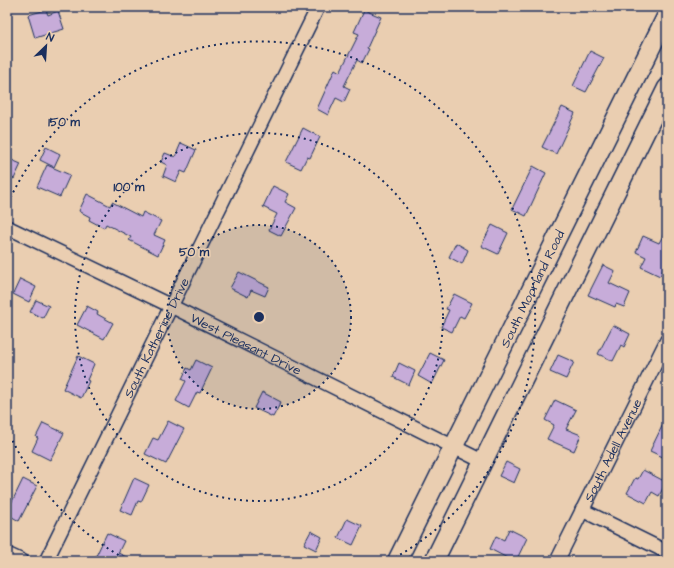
<svg xmlns="http://www.w3.org/2000/svg" width="674" height="568" font-family="'Architects Daughter',sans-serif">
<style>
.building{fill:#c7acd9;stroke:#1b2f5e}
.lines{fill:none;stroke-linecap:round;stroke-linejoin:round}
.minor-casing{stroke:#1b2f5e;stroke-width:16}
.secondary-casing{stroke:#1b2f5e;stroke-width:21}
.minor{stroke:#eaceb1;stroke-width:13}
.secondary{stroke:#eaceb1;stroke-width:18}
.ring{fill:none;stroke:#1b2f5e;stroke-width:2;stroke-dasharray:2 4}
.labels{text-anchor:middle;stroke-width:3;stroke-linejoin:round;paint-order:stroke}
.street-label{font-size:13px;fill:#1b2f5e;stroke:#eaceb1}
.centre{fill:#1b2f5e;stroke:#eaceb1;stroke-width:2}
.ring-label{font-size:12px;text-anchor:middle;font-weight:bold;fill:#1b2f5e;stroke:#eaceb1;stroke-width:3;stroke-linejoin:round;paint-order:stroke}
</style>
<rect width="100%" height="100%" fill="#eaceb1"/>
<filter id="ink" filterUnits="userSpaceOnUse"><feTurbulence type="fractalNoise" baseFrequency=".025" numOctaves="2"/><feDisplacementMap in="SourceGraphic" scale="8" xChannelSelector="R" yChannelSelector="G"/><feConvolveMatrix kernelMatrix="1 2 1 2 8 2 1 2 1" color-interpolation-filters="sRGB"/></filter>
<g filter="url(#ink)">
<g class="building">
<polygon points="46,10 48,15 58,11 64,29 35,38 28,15"/>
<polygon points="364,10 381,17 367,48 369,49 362,63 357,60 344,86 350,89 344,102 336,98 328,115 317,109 335,69 340,72 359,34 354,32"/>
<polygon points="590,51 604,58 586,92 573,86"/>
<polygon points="562,107 575,113 556,154 542,147"/>
<polygon points="303,128 320,137 310,158 307,157 301,169 286,162"/>
<polygon points="181,143 196,150 186,173 181,171 176,182 163,176 167,165 161,162 165,153 175,157"/>
<polygon points="46,147 60,154 54,167 40,160"/>
<polygon points="7,158 21,164 14,179 7,175"/>
<polygon points="47,165 70,175 60,197 37,187"/>
<polygon points="533,166 546,173 526,216 512,209"/>
<polygon points="273,186 289,194 285,202 296,208 281,236 269,230 277,214 263,207"/>
<polygon points="87,194 110,206 112,202 141,217 143,212 161,221 154,235 165,240 158,255 129,240 131,237 106,224 104,228 89,220 90,217 79,211"/>
<polygon points="492,225 508,233 498,254 481,246"/>
<polygon points="667,228 667,261 660,276 641,267 646,257 636,252 643,236 659,243"/>
<polygon points="456,243 468,250 462,264 449,257"/>
<polygon points="603,265 615,271 609,283 630,293 624,307 616,304 615,307 588,295"/>
<polygon points="239,272 269,287 265,296 251,290 248,297 230,288"/>
<polygon points="20,279 36,287 29,302 13,294"/>
<polygon points="454,294 472,303 464,318 460,316 452,332 441,327 449,310 446,309"/>
<polygon points="36,300 49,306 43,318 30,312"/>
<polygon points="87,306 98,312 97,314 113,323 104,339 77,325"/>
<polygon points="613,325 630,334 624,347 621,345 613,361 598,354"/>
<polygon points="430,353 444,360 432,384 418,376"/>
<polygon points="558,355 574,362 566,379 550,372"/>
<polygon points="78,356 94,364 87,380 89,381 81,398 63,389"/>
<polygon points="196,360 212,368 200,393 197,392 189,408 176,401 186,381 182,379 187,368 191,370"/>
<polygon points="399,363 415,371 409,385 393,377"/>
<polygon points="262,392 281,402 273,417 254,408"/>
<polygon points="555,400 576,410 566,429 581,435 574,451 547,439 554,425 545,420"/>
<polygon points="667,416 667,459 650,451"/>
<polygon points="168,421 184,429 166,464 145,454 153,438 158,440"/>
<polygon points="43,423 64,433 50,460 32,451 38,438 36,437"/>
<polygon points="506,462 520,469 514,483 499,476"/>
<polygon points="643,470 666,482 659,496 652,492 646,503 627,493 635,478 638,479"/>
<polygon points="134,478 149,485 141,502 138,501 132,515 120,510"/>
<polygon points="23,479 37,486 19,521 7,514 7,512"/>
<polygon points="347,519 362,526 353,545 338,538"/>
<polygon points="509,529 527,538 516,561 513,561 490,549 496,536 504,540"/>
<polygon points="311,531 322,537 316,550 304,544"/>
<polygon points="107,533 124,541 118,553 135,561 97,561 99,557 96,556"/>
</g>
<g class="lines">
<g class="minor-casing">
<g id="minor">
<path id="s1" d="M7,227l164,79 313,156"/>
<polyline points="582,510 667,552"/>
<polyline points="7,554 22,561"/>
<path id="s2" d="M46,561l272,-554"/>
<path id="s3" d="M557,561l110,-221"/>
</g>
</g>
<g class="secondary-casing">
<g id="secondary">
<path id="s4" d="M397,561l270,-546"/>
<polyline points="434,561 667,88"/>
</g>
</g>
<use href="#minor" class="minor"/>
<use href="#secondary" class="secondary"/>
</g>
</g>
<circle cx="259" cy="317" r="92" fill="#1b2f5e" fill-opacity=".12"/>
<g class="ring">
<circle cx="259" cy="317" r="92"/>
<circle cx="259" cy="317" r="184"/>
<path d="M129 561A276 276 0 0 1 8 431M8 203A276 276 0 1 1 389 561"/>
</g>
<g class="labels">
<g class="street-label">
<text dy="5" stroke="none"><textPath href="#s4" startOffset="304">South Moorland Road</textPath></text>
<text dy="5" stroke="none"><textPath href="#s2" startOffset="249">South Katherine Drive</textPath></text>
<text dy="5" stroke="none"><textPath href="#s1" startOffset="266">West Pleasant Drive</textPath></text>
<text dy="5" stroke="none"><textPath href="#s3" startOffset="124">South Adell Avenue</textPath></text>
</g>
</g>
<circle cx="259" cy="317" r="6" class="centre"/>
<g class="ring-label">
<text x="64" y="126">150 m</text>
<text x="129" y="191">100 m</text>
<text x="194" y="256">50 m</text>
</g>
<rect width="674" height="568" fill="none" stroke="#eaceb1" stroke-width="24"/>
<rect x="12" y="12" width="650" height="544" fill="none" stroke="#1b2f5e" stroke-width="1.5" filter="url(#ink)"/>
<g transform="translate(46 46) rotate(25)" stroke="#eaceb1" stroke-width="3" paint-order="stroke">
<path d="M0-3L7 15L0 10L-7 15Z" fill="#1b2f5e"/>
<text y="-6" font-size="11" font-weight="bold" text-anchor="middle" fill="#1b2f5e">N</text>
</g>
</svg>
